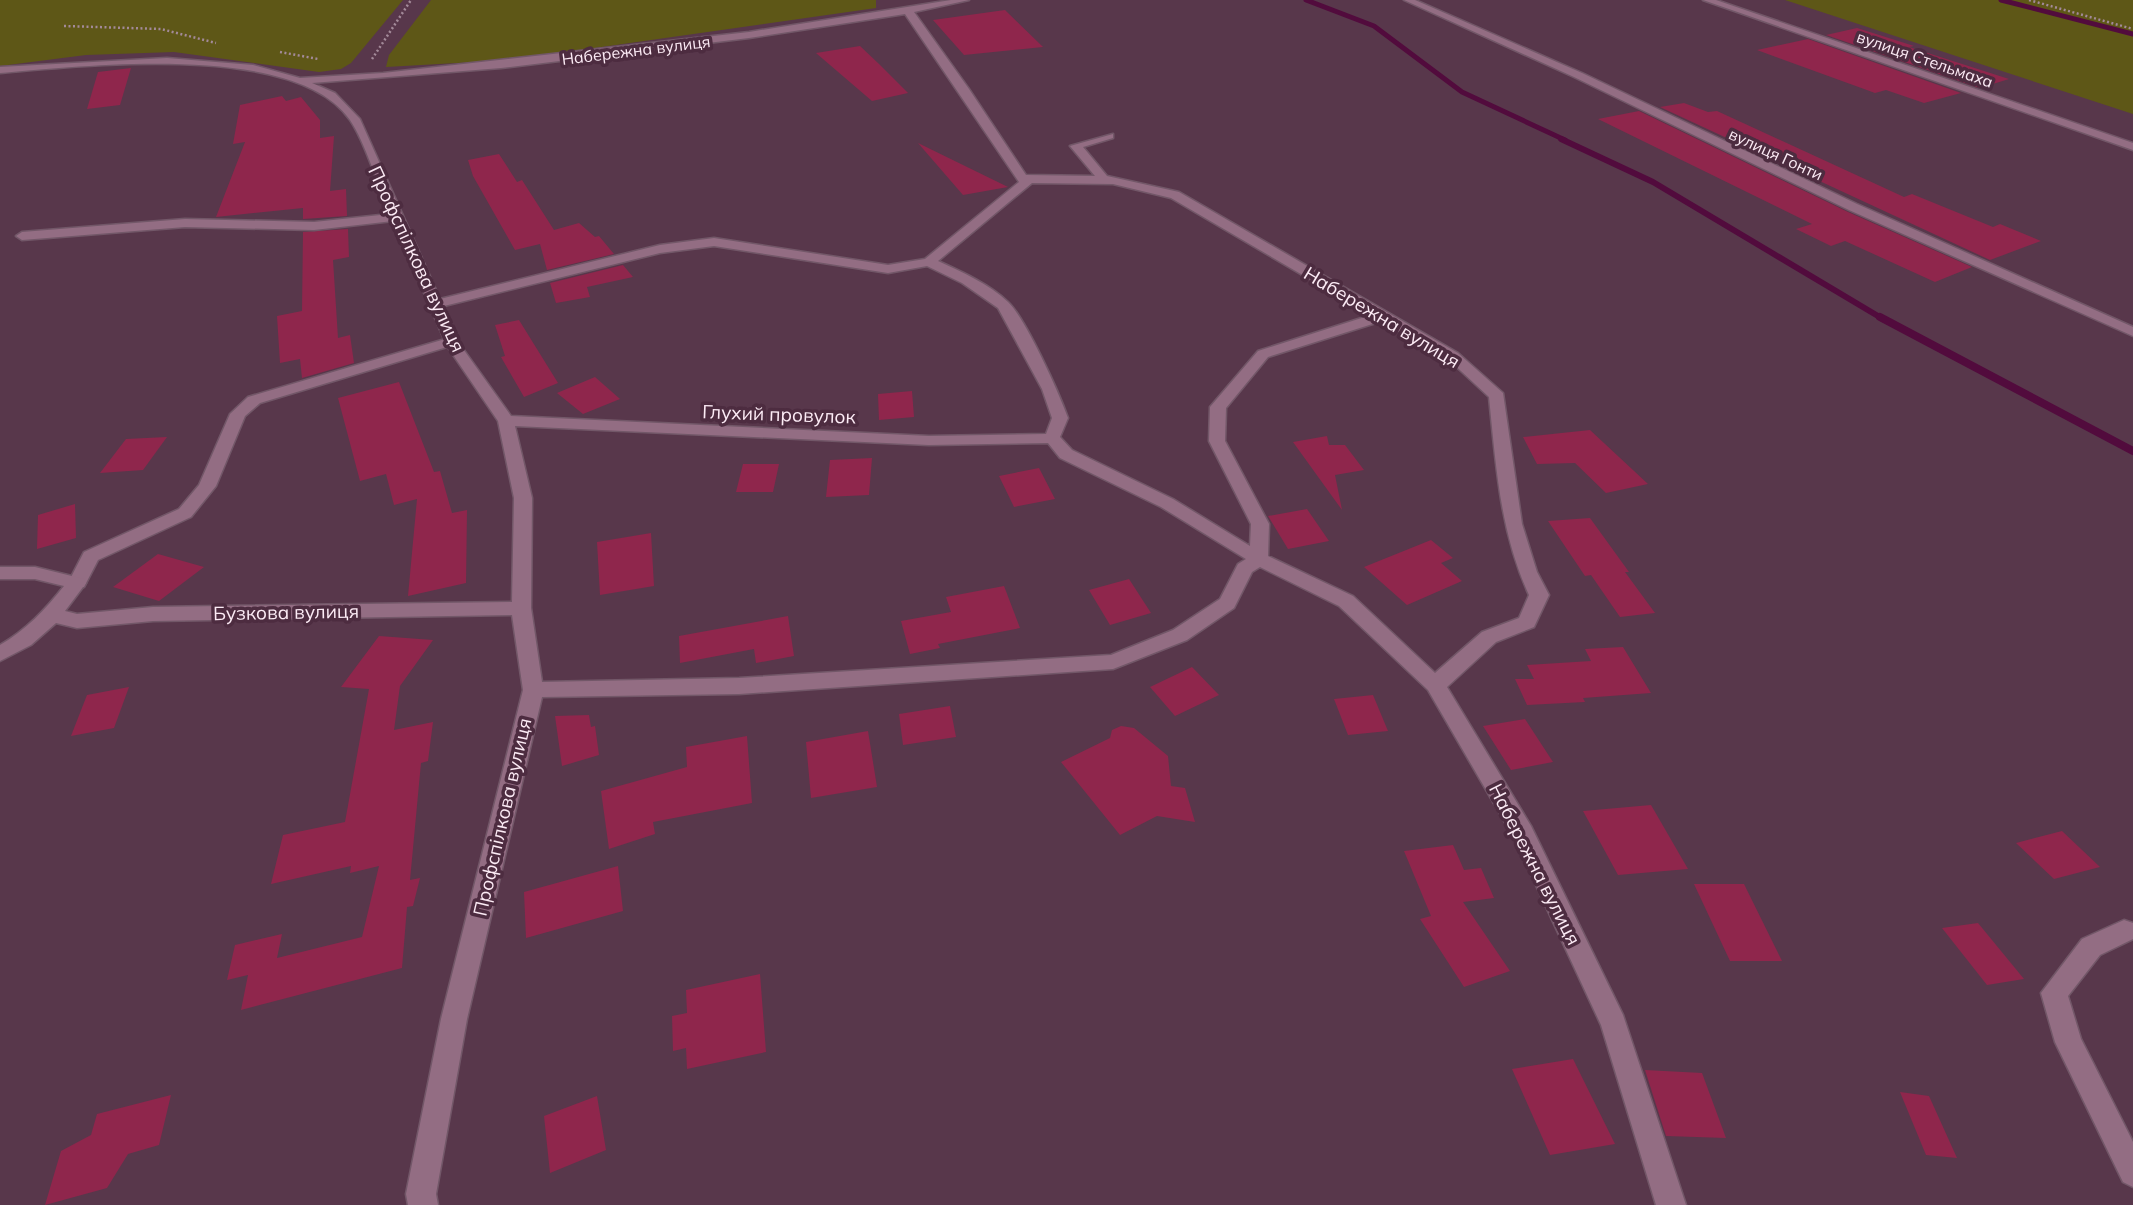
<svg xmlns="http://www.w3.org/2000/svg" width="2133" height="1205" font-family="Mulish,sans-serif">
<style>
.green{fill:#5e5717}
.lines{fill:none;stroke-linecap:round;stroke-linejoin:round}
.stream-far2{stroke:#520b3d;stroke-width:5}
.stream-far1{stroke:#520b3d;stroke-width:6}
.stream{stroke:#520b3d;stroke-width:8}
.building{fill:#8f264c}
.service-casing{stroke:#725768;stroke-width:3}
.minor-casing{stroke:#725768;stroke-width:3}
.path{stroke:#a38a99;stroke-width:2.5;stroke-dasharray:2 2.5;stroke-linecap:butt}
.service{fill:#936d83;fill-rule:evenodd}
.minor{fill:#936d83;fill-rule:evenodd}
.labels{text-anchor:middle;stroke-width:7;stroke-linejoin:round;paint-order:stroke}
.far-street-label{font-size:16px;fill:#fcebf5;stroke:#4d2c40}
.street-label{font-size:19px;fill:#fcebf5;stroke:#4d2c40}
</style>
<rect width="100%" height="100%" fill="#58374b"/>
<g class="green">
<polygon points="0,0 403,0 351,63 341,69 319,72 174,52 86,55 0,66"/>
<polygon points="431,0 876,0 876,8 510,60 386,67 389,55"/>
<polygon points="1785,0 2133,0 2133,114"/>
</g>
<g class="lines">
<g class="stream-far2">
<polyline points="1306,0 1374,26 1462,92 1565,140"/>
<polyline points="2001,0 2133,34"/>
</g>
<polyline class="stream-far1" points="1561,139 1653,182 1883,319"/>
<polyline class="stream" points="1880,317 2133,451"/>
</g>
<g class="building">
<polygon points="1005,10 1043,47 964,55 933,20"/>
<polygon points="1857,28 1914,46 1909,47 2009,79 1980,88 1826,35"/>
<polygon points="1808,39 1961,93 1924,103 1886,90 1875,93 1757,50"/>
<polygon points="860,46 879,64 908,93 872,101 816,53"/>
<polygon points="131,68 120,105 87,109 98,72"/>
<polygon points="282,96 286,101 301,97 320,120 320,138 334,136 330,191 346,189 347,216 303,219 303,208 216,217 245,142 233,144 240,105"/>
<polygon points="1684,103 1708,112 1717,111 1904,197 1912,194 1993,227 2000,224 2041,241 1990,260 1660,107"/>
<polygon points="1639,111 1848,212 1972,267 1935,282 1845,241 1831,246 1796,229 1812,224 1598,119"/>
<polygon points="918,143 1008,187 963,195"/>
<polygon points="499,154 517,182 522,180 554,230 579,223 595,237 599,236 614,254 547,270 540,244 515,250 473,176 468,160"/>
<polygon points="348,229 349,257 333,260 338,338 350,335 354,363 302,378 300,359 280,363 277,316 302,311 303,232"/>
<polygon points="623,265 633,277 587,287 590,297 556,303 550,283"/>
<polygon points="519,320 558,383 524,397 501,357 505,356 495,325"/>
<polygon points="595,377 620,399 583,414 557,393"/>
<polygon points="399,382 434,472 440,471 452,513 467,510 466,583 408,596 417,499 394,505 386,474 360,481 338,398"/>
<polygon points="912,391 914,417 879,420 878,394"/>
<polygon points="1590,430 1648,484 1606,493 1575,463 1537,464 1523,437"/>
<polygon points="1327,436 1329,445 1345,445 1364,470 1335,475 1342,510 1293,442"/>
<polygon points="167,437 143,470 100,473 126,439"/>
<polygon points="872,458 869,495 826,497 830,460"/>
<polygon points="743,464 779,464 773,492 736,492"/>
<polygon points="1039,468 1055,499 1014,507 999,476"/>
<polygon points="75,504 76,538 37,549 38,515"/>
<polygon points="1307,509 1329,541 1288,549 1268,516"/>
<polygon points="1590,518 1629,572 1625,572 1655,613 1620,617 1591,575 1585,576 1548,521"/>
<polygon points="651,533 654,586 600,595 597,542"/>
<polygon points="1431,540 1453,558 1441,563 1462,581 1407,605 1364,567"/>
<polygon points="158,554 204,567 159,601 113,587"/>
<polygon points="1129,579 1151,613 1110,625 1089,590"/>
<polygon points="1004,586 1020,628 938,644 940,648 910,654 901,621 951,612 946,597"/>
<polygon points="788,616 794,656 756,663 754,649 680,663 679,636"/>
<polygon points="379,636 433,640 400,686 394,730 433,722 428,761 421,763 410,880 420,878 413,906 407,907 402,968 241,1010 248,975 227,980 235,945 282,934 277,958 362,937 379,866 350,873 351,866 271,884 283,835 345,822 369,689 341,687"/>
<polygon points="1623,647 1651,693 1583,698 1585,702 1527,705 1515,679 1534,679 1527,665 1591,661 1585,649"/>
<polygon points="1192,667 1219,695 1175,716 1150,687"/>
<polygon points="129,687 114,728 71,736 87,695"/>
<polygon points="1373,695 1388,731 1348,735 1334,699"/>
<polygon points="950,706 956,737 903,745 899,714"/>
<polygon points="589,715 591,727 595,726 599,755 562,766 555,716"/>
<polygon points="1525,719 1553,762 1511,770 1483,726"/>
<polygon points="1121,726 1134,728 1168,756 1171,786 1185,788 1195,822 1157,816 1120,835 1061,762 1110,738 1112,730"/>
<polygon points="868,731 877,787 811,798 806,742"/>
<polygon points="747,736 752,803 653,822 655,834 609,849 601,791 687,767 686,747"/>
<polygon points="1651,805 1688,869 1618,875 1583,811"/>
<polygon points="2062,831 2100,867 2054,879 2016,843"/>
<polygon points="1453,845 1464,870 1481,868 1494,898 1463,902 1510,971 1464,987 1420,919 1431,916 1404,851"/>
<polygon points="618,866 623,911 526,938 524,892"/>
<polygon points="1694,884 1744,884 1782,961 1730,961"/>
<polygon points="1978,923 2024,979 1987,985 1942,928"/>
<polygon points="760,974 766,1052 687,1069 686,1048 673,1051 672,1016 687,1013 686,990"/>
<polygon points="1573,1059 1615,1144 1550,1155 1512,1069"/>
<polygon points="1645,1070 1702,1073 1726,1138 1666,1136"/>
<polygon points="1900,1092 1929,1096 1957,1158 1926,1155"/>
<polygon points="171,1095 159,1145 128,1154 107,1188 45,1205 61,1151 91,1135 97,1114"/>
<polygon points="597,1096 606,1150 550,1173 544,1116"/>
</g>
<g class="lines">
<g class="service-casing">
<polygon id="service" points="452,337 457,338 457,344 260,403 245,416 216,486 191,517 98,560 84,587 70,587 68,583 84,552 179,509 199,485 230,414 248,397"/>
</g>
<g class="minor-casing">
<g id="minor">
<path d="M951,0h18l-55,12 55,77 57,86 69,1 -25,-30 43,-12v4l-30,9 24,29 72,16 279,161 45,40 19,131 15,48 12,23 -15,32 -38,15 -49,45 84,139 92,189 63,190h-30l-55,-180 -87,-187 -86,-148 -89,-84 -79,-39 -8,5 -18,36 -47,32 -74,29 -374,25 -197,3 -75,322 -31,175 2,11h-30l-2,-11 35,-175 82,-329 -11,-75 -359,6 -76,7 -21,-5 -25,22 -31,16v-16c26,-15 45,-35 64,-59l-29,-7h-35v-12h35l49,12 2,4 -21,28 12,3 76,-7 359,-5 2,-104 -16,-77 -51,-75 -54,-125 -79,9 -129,-3 -163,13 -6,-4 6,-4 163,-13 129,3 76,-8c-11,-26 -25,-72 -40,-94 -54,-79 -266,-54 -350,-47v-6l167,-9 86,7 47,13 83,-5 366,-41zM905,14l114,168 -94,77 -37,6 -174,-27 -54,7 -220,54 -80,-180 -25,-26 -23,-10 189,-15 248,-30zM1032,183l81,1 58,14 200,117 -113,36 -48,56 -1,34 42,83 -1,22 -77,-47 -101,-49 -12,-13 8,-19c-9,-25 -42,-99 -60,-116 -19,-18 -46,-30 -70,-41zM714,246l174,27 39,-7 35,17 36,25 44,81 10,29 -6,16 -117,2 -418,-20 -50,-70 -17,-40 216,-53zM1382,321l66,38 41,38c7,69 11,135 40,198l-10,23 -37,14 -47,41 -82,-77 -85,-40 1,-32 -44,-83 1,-33 42,-51zM515,426l414,19 119,-2 12,15 101,49 85,52 -8,5 -18,35 -47,31 -62,25 -372,23 -197,4 -11,-74 1,-110z"/>
<polygon points="1404,0 1415,0 1582,73 1857,204 2133,327 2133,336 1849,210 1574,77"/>
<polygon points="1703,0 1716,0 2133,143 2133,150"/>
<polygon points="2124,920 2133,923 2133,939 2100,955 2068,996 2081,1039 2133,1142 2133,1187 2123,1182 2055,1042 2041,993 2082,939"/>
</g>
</g>
<g class="path">
<polyline points="2029,0 2133,29"/>
<polyline points="64,26 161,29 216,43"/>
<polyline points="280,52 318,59"/>
<polyline points="372,59 411,0"/>
</g>
<use href="#service" class="service"/>
<use href="#minor" class="minor"/>
</g>
<g class="labels">
<g class="far-street-label">
<text transform="translate(636 50) rotate(-7)" y="6">Набережна вулиця</text>
<text transform="translate(1925 59) rotate(19)" y="6">вулиця Стельмаха</text>
<text transform="translate(1776 154) rotate(25)" y="6">вулиця Гонти</text>
</g>
<g class="street-label">
<text transform="translate(417 259) rotate(65)" y="7">Профспілкова вулиця</text>
<text transform="translate(1382 317) rotate(31)" y="7">Набережна вулиця</text>
<text transform="translate(779 414) rotate(2)" y="7">Глухий провулок</text>
<text transform="translate(286 612) rotate(-1)" y="7">Бузкова вулиця</text>
<text transform="translate(502 817) rotate(-77)" y="7">Профспілкова вулиця</text>
<text transform="translate(1535 864) rotate(63)" y="7">Набережна вулиця</text>
</g>
</g>
</svg>
